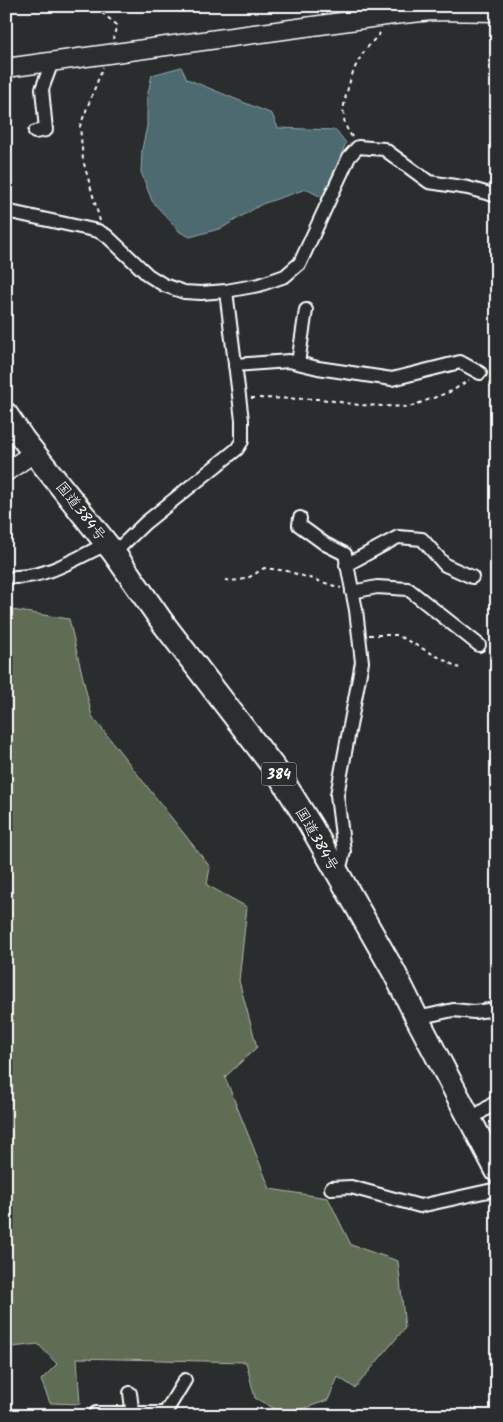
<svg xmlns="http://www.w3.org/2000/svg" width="503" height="1422" font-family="Kalam,'Klee One',sans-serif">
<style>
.green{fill:#606d54;stroke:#b0b6aa}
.water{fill:#4d6a71;stroke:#94a6aa}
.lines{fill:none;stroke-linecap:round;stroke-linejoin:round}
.street-casing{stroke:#fff;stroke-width:16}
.secondary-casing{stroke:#fff;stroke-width:21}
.highway-casing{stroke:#fff;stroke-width:26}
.path{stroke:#fff;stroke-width:2;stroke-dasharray:4 4;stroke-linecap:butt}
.street{stroke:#2a2d2e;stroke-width:12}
.secondary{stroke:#2a2d2e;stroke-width:18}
.highway{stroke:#2a2d2e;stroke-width:22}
.labels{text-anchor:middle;stroke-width:5;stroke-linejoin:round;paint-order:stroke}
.shield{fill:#2a2d2e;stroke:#bfc0c0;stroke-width:1}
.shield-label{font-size:14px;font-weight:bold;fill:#fff}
.street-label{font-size:15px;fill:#fff;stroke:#2a2d2e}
</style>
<rect width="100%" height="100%" fill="#2a2d2e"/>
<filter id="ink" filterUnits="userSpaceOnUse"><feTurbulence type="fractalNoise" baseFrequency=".02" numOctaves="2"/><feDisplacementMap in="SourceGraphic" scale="10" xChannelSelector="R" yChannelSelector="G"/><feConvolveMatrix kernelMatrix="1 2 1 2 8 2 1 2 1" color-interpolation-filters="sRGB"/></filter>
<g filter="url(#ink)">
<polygon class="green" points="6,609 69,619 92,716 210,867 207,885 247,907 239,981 257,1047 225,1077 270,1189 328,1198 351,1245 398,1261 405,1328 355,1388 338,1377 328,1400 286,1415 255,1398 246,1362 77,1358 80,1404 50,1403 41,1380 57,1364 38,1344 13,1347 6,1358"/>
<polygon class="water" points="181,67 187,79 272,114 278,128 336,130 346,143 323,198 306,189 262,204 222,228 190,237 180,232 152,201 141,172 142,149 147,126 147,97 152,75"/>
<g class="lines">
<g class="street-casing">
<g id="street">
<polyline points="35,132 46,130 42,89 52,62"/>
<polyline points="6,211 98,231 107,236 148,275 164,285 184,292 201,293 226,291 259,285 285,276 300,263 349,157 358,147 384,149 429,182 468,188 497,196"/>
<polyline points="298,363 306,310"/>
<polyline points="235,365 289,361 318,368 392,379 460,362 480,373"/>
<polyline points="300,518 299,525 325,544 345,554 356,610 362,662 337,795 344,852 338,874"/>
<polyline points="114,553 145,523 237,449 242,441 242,420 226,291"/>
<polyline points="346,565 398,537 422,539 445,565 472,577"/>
<path d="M15,577c33,0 62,-19 91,-33"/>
<polyline points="352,592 377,587 408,589 479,645"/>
<polyline points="417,1018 453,1010 474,1012 497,1009"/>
<polyline points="470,1120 497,1101"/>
<polyline points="331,1188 351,1187 420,1206 497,1189"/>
<polyline points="130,1393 133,1416"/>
<polyline points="96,1413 165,1413 185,1380"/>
</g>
</g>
<g class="secondary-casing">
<g id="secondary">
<polyline points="6,68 393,15 432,11 497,12"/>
<polyline points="6,472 35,452"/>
</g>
</g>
<g class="highway-casing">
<polyline id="highway" points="6,414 23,439 114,553 163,623 278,773 311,826 394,972 417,1018 497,1171"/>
</g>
<g class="path">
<polyline points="97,6 101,12 117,25 113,39"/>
<path d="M352,137c-3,-5 -6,-9 -7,-14 -3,-10 -1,-21 2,-31 7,-29 16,-41 36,-62"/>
<polyline points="100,221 83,160 80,126 103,67"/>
<polyline points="251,398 321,399 359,405 409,407 452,391 469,380"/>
<path d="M225,580c19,2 24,-2 39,-12l23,3 54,17"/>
<polyline points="369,635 397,635 459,668"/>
</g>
<use href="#street" class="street"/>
<use href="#secondary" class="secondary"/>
<use href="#highway" class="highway"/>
</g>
</g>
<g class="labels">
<rect class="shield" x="261.5" y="762.5" width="35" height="23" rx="4"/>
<g class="shield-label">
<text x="279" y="779">384</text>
</g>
<g class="street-label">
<text transform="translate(81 511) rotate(52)" y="5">国道384号</text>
<text transform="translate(317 839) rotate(60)" y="5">国道384号</text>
</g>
</g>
<rect width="503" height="1422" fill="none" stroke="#2a2d2e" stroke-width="25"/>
<rect x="12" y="12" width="478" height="1397" fill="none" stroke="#fff" stroke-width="2" filter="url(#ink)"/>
</svg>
